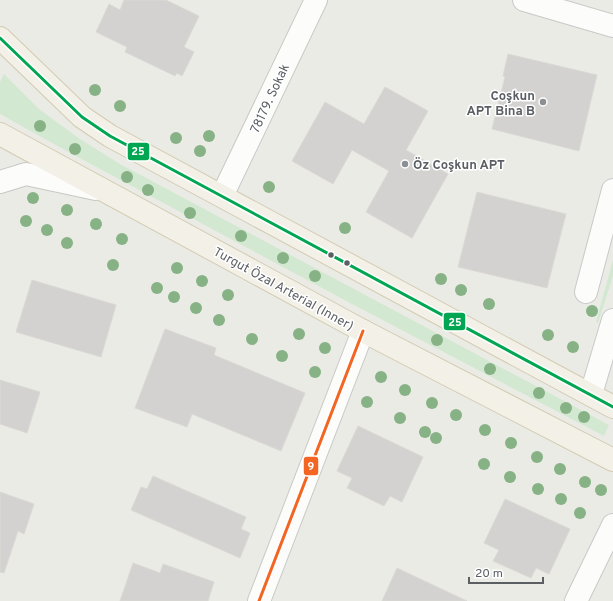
<svg xmlns="http://www.w3.org/2000/svg" width="613" height="601" font-family="Overpass,sans-serif">
<style>
.green{fill:#d3e8d1}
.building{fill:#d3d2d0;stroke:#dad9d5}
.lines{fill:none;stroke-linecap:round;stroke-linejoin:round}
.minor-casing{stroke:#c8c9c8;stroke-width:24}
.secondary-casing{stroke:#c7c8c6;stroke-width:24}
.primary-casing{stroke:#d3cbb3;stroke-width:24}
.minor{stroke:#fcfcfb;stroke-width:22}
.secondary{stroke:#fcfcfb;stroke-width:22}
.primary{stroke:#f3f1e7;stroke-width:22}
.bus-1-casing{stroke:#fff;stroke-width:6}
.bus-2-casing{stroke:#fff;stroke-width:6}
.bus-1{stroke:#00a651;stroke-width:3}
.bus-2{stroke:#f26522;stroke-width:3}
.tree{fill:#86b286}
.poi-dot{fill:#8d9092;stroke:#fff;stroke-width:1.5}
.bus-dot{fill:#5b5f64;stroke:#fff;stroke-width:1.5}
.labels{text-anchor:middle;stroke-width:3;stroke-linejoin:round;paint-order:stroke}
.poi-label{font-size:13px;font-weight:bold;fill:#5b5f64;stroke:#fff;text-anchor:end}
.street-label{font-size:13px;fill:#5b5f64;stroke:#fff}
.line-badge{stroke:#fff;stroke-width:1.5}
.badge-label{font-size:11px;text-anchor:middle;font-weight:bold;fill:#fff}
</style>
<rect width="100%" height="100%" fill="#ebebe6"/>
<g class="green">
<polygon points="4,74 39,109 80,139 120,164 609,425 604,436 350,303 72,154 0,114 0,82"/>
<polygon points="613,260 613,276 598,323 596,322"/>
</g>
<g class="building">
<polygon points="124,0 166,0 199,16 184,47 194,52 182,76 177,73 175,76 125,52 127,47 96,32 109,4 120,10"/>
<polygon points="508,54 597,75 579,151 492,129 505,77 503,76"/>
<polygon points="385,87 428,111 406,150 448,174 412,238 366,212 389,171 352,150 333,184 292,161 325,102 364,124"/>
<polygon points="477,192 566,214 547,288 458,267"/>
<polygon points="32,280 116,305 101,357 16,332"/>
<polygon points="165,329 216,348 214,355 305,393 281,451 192,414 187,427 135,408"/>
<polygon points="0,380 40,392 27,433 0,424"/>
<polygon points="358,426 423,457 402,502 390,496 384,506 347,488 352,478 337,471"/>
<polygon points="153,476 246,517 241,529 250,533 240,558 131,510 141,487 147,489"/>
<polygon points="0,492 34,504 24,534 18,531 4,573 0,572"/>
<polygon points="505,499 570,529 549,574 536,568 531,578 493,561 499,550 484,543"/>
<polygon points="133,563 160,573 163,564 214,582 208,601 120,601"/>
<polygon points="397,568 467,601 382,601"/>
</g>
<g class="lines">
<g class="minor-casing">
<g id="minor">
<polyline points="524,0 613,26"/>
<polyline points="222,196 316,0"/>
<polyline points="586,292 613,190"/>
<polyline points="591,394 613,320"/>
<polyline points="259,601 363,331"/>
<polyline points="576,601 613,525"/>
</g>
</g>
<g class="secondary-casing">
<polyline id="secondary" points="0,182 26,174 96,189"/>
</g>
<g class="primary-casing">
<g id="primary">
<polyline points="0,38 82,117 110,136 613,407"/>
<polyline points="0,134 363,331 613,460"/>
</g>
</g>
<use href="#minor" class="minor"/>
<use href="#secondary" class="secondary"/>
<use href="#primary" class="primary"/>
<g class="bus-1-casing">
<polyline id="bus-1" points="0,38 82,117 110,136 613,407"/>
</g>
<g class="bus-2-casing">
<polyline id="bus-2" points="259,601 363,331"/>
</g>
<use href="#bus-1" class="bus-1"/>
<use href="#bus-2" class="bus-2"/>
</g>
<g class="tree">
<circle cx="95" cy="90" r="6"/>
<circle cx="120" cy="106" r="6"/>
<circle cx="40" cy="126" r="6"/>
<circle cx="209" cy="136" r="6"/>
<circle cx="176" cy="138" r="6"/>
<circle cx="75" cy="149" r="6"/>
<circle cx="200" cy="151" r="6"/>
<circle cx="127" cy="177" r="6"/>
<circle cx="269" cy="187" r="6"/>
<circle cx="148" cy="190" r="6"/>
<circle cx="33" cy="198" r="6"/>
<circle cx="67" cy="210" r="6"/>
<circle cx="190" cy="213" r="6"/>
<circle cx="26" cy="221" r="6"/>
<circle cx="96" cy="224" r="6"/>
<circle cx="345" cy="228" r="6"/>
<circle cx="47" cy="230" r="6"/>
<circle cx="241" cy="236" r="6"/>
<circle cx="122" cy="239" r="6"/>
<circle cx="67" cy="243" r="6"/>
<circle cx="283" cy="258" r="6"/>
<circle cx="113" cy="265" r="6"/>
<circle cx="177" cy="268" r="6"/>
<circle cx="315" cy="276" r="6"/>
<circle cx="441" cy="279" r="6"/>
<circle cx="202" cy="281" r="6"/>
<circle cx="157" cy="288" r="6"/>
<circle cx="461" cy="290" r="6"/>
<circle cx="228" cy="295" r="6"/>
<circle cx="174" cy="297" r="6"/>
<circle cx="489" cy="304" r="6"/>
<circle cx="196" cy="308" r="6"/>
<circle cx="592" cy="311" r="6"/>
<circle cx="219" cy="320" r="6"/>
<circle cx="299" cy="334" r="6"/>
<circle cx="548" cy="335" r="6"/>
<circle cx="252" cy="339" r="6"/>
<circle cx="437" cy="340" r="6"/>
<circle cx="573" cy="347" r="6"/>
<circle cx="325" cy="348" r="6"/>
<circle cx="282" cy="356" r="6"/>
<circle cx="490" cy="369" r="6"/>
<circle cx="315" cy="372" r="6"/>
<circle cx="381" cy="377" r="6"/>
<circle cx="405" cy="390" r="6"/>
<circle cx="539" cy="393" r="6"/>
<circle cx="367" cy="402" r="6"/>
<circle cx="432" cy="403" r="6"/>
<circle cx="566" cy="408" r="6"/>
<circle cx="456" cy="415" r="6"/>
<circle cx="584" cy="417" r="6"/>
<circle cx="400" cy="418" r="6"/>
<circle cx="485" cy="430" r="6"/>
<circle cx="425" cy="432" r="6"/>
<circle cx="436" cy="438" r="6"/>
<circle cx="511" cy="443" r="6"/>
<circle cx="537" cy="457" r="6"/>
<circle cx="484" cy="464" r="6"/>
<circle cx="560" cy="469" r="6"/>
<circle cx="510" cy="477" r="6"/>
<circle cx="585" cy="482" r="6"/>
<circle cx="538" cy="489" r="6"/>
<circle cx="601" cy="490" r="6"/>
<circle cx="561" cy="499" r="6"/>
<circle cx="580" cy="513" r="6"/>
</g>
<g class="poi-dot">
<circle cx="543" cy="102" r="4"/>
<circle cx="405" cy="164" r="4"/>
</g>
<g class="bus-dot">
<circle cx="331" cy="255" r="3.5"/>
<circle cx="347" cy="263" r="3.5"/>
</g>
<g class="labels">
<g class="poi-label">
<text x="535" y="100">Coşkun<tspan x="535" dy="15">APT Bina B</tspan></text>
<text x="413" y="169" text-anchor="start">Öz Coşkun APT</text>
</g>
<g class="street-label">
<text transform="translate(269 98) rotate(-65)" y="5">78179. Sokak</text>
<text transform="translate(284 288) rotate(29)" y="5">Turgut Özal Arterial (Inner)</text>
</g>
</g>
<g class="line-badge">
<rect x="127" y="142" width="23" height="19" rx="4" fill="#00a651"/>
<rect x="443" y="312" width="23" height="19" rx="4" fill="#00a651"/>
<rect x="303" y="456" width="16" height="20" rx="4" fill="#f26522"/>
</g>
<g class="badge-label">
<text x="138" y="155">25</text>
<text x="455" y="326">25</text>
<text x="311" y="470">9</text>
</g>
<path d="M469 577v6h74v-6" fill="none" stroke="#5b5f64" stroke-width="2"/>
<text x="475" y="577" font-size="12" fill="#5b5f64" stroke="#ffffff" stroke-width="3" paint-order="stroke">20 m</text>
</svg>
